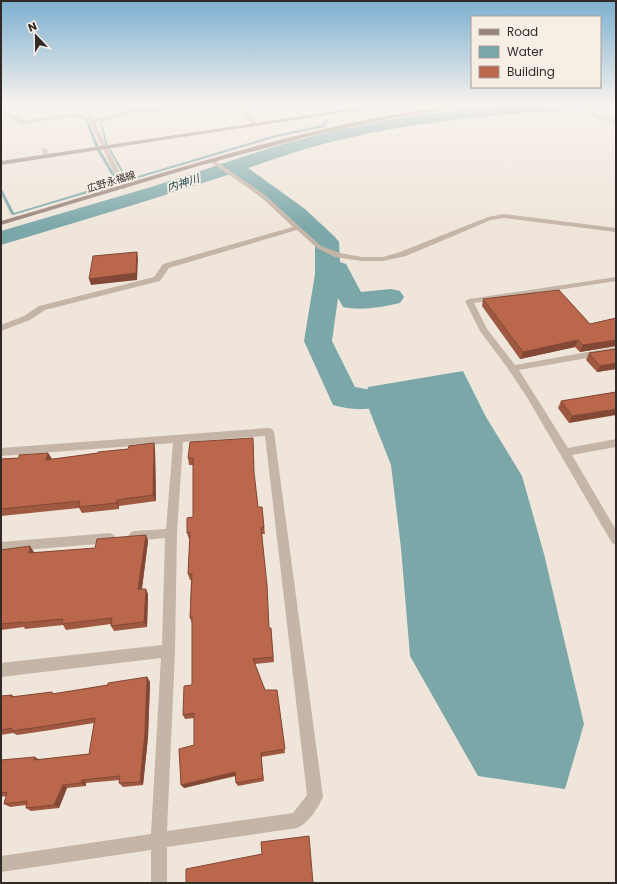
<svg xmlns="http://www.w3.org/2000/svg" width="617" height="884" font-family="Poppins,'Noto Sans JP',sans-serif">
<style>
.water{fill:#7ba7a9}
.lines{fill:none;stroke-linecap:round;stroke-linejoin:round}
.stream{fill:#7ba7a9;fill-rule:evenodd}
.river{fill:#7ba7a9;fill-rule:evenodd}
.street{fill:#c5b5a7;fill-rule:evenodd}
.secondary{fill:#998479;fill-rule:evenodd}
.wall{fill:#a05941}
.shaded-wall{fill:#824835}
.building{fill:#ba674c;stroke:#824835}
.labels{text-anchor:middle;stroke-width:4;stroke-linejoin:round;paint-order:stroke}
.far-street-label{font-size:10px;fill:#322a27;stroke:#f7efe5}
.far-water-label{font-size:11px;font-style:italic;fill:#204d50;stroke:#f7efe5}
</style>
<rect width="100%" height="100%" fill="#efe5da"/>
<polygon class="water" points="463,371 486,417 522,476 544,554 584,724 565,789 478,776 410,656 401,548 391,465 365,399 368,387"/>
<g class="lines">
<g class="stream">
<path d="M13,104h3l4,6 -3,6 10,6c5,-3 10,-4 15,-2 -3,1 -6,0 -9,1 -3,1 -4,2 -7,3l-11,-8 3,-6z"/>
<polygon points="242,104 246,104 237,109 189,109 131,112 102,122 107,143 128,179 275,135 322,125 327,119 329,120 324,127 277,137 13,215 11,214 1,194 1,190 3,191 14,213 116,182 96,149 85,119 74,117 74,115 87,118 100,149 119,182 126,180 105,143 100,121 131,110 189,107 237,107"/>
</g>
<path class="river" d="M514,104h74l-2,3 -6,2c-79,6 -159,11 -236,30 -32,7 -64,18 -96,29l57,41 30,28 4,5 1,20 6,2 15,28 30,-3 9,2 4,6 -4,6c-17,4 -40,8 -57,4l-5,-9 -6,43 23,46 21,4 5,8 -5,8c-15,4 -28,2 -43,-2l-29,-64 11,-67v-30l-26,-25 -58,-45 -88,28 -142,43v-14l150,-44 125,-41 48,-13 79,-16z"/>
<g class="street">
<path d="M169,104h71l18,21 -5,1 -16,-20h-60l-44,4 -38,13 32,64 -3,2 -3,-2 -34,-71h-16l-51,9 -12,-10h-7v-2c9,-2 14,2 20,8h6l44,-7h18l5,6 38,-12z"/>
<polygon points="577,104 583,104 598,115 616,120 616,124 594,117"/>
<polygon points="42,148 47,149 48,157 43,156"/>
<polygon points="211,158 265,195 321,246 340,253 362,257 383,257 400,252 488,217 504,214 616,228 616,232 504,218 491,220 406,256 383,261 362,261 335,257 317,248 297,230 169,268 160,281 45,310 30,320 1,331 1,325 24,316 39,306 154,277 163,264 293,227 261,197 209,161 208,160"/>
<polygon points="616,277 616,281 474,303 487,329 515,365 616,347 616,353 519,370 568,448 616,439 616,447 572,455 616,530 616,545 612,543 528,399 509,370 480,331 465,301 469,299"/>
<path d="M269,428l3,1 2,3 49,365c-5,11 -15,27 -26,31l-130,19v36h-16v-33l-150,22v-16l150,-22 10,-176 -160,19v-14l161,-18 3,-107 -31,3 -4,-2 -2,-3 2,-3 4,-2 32,-2 7,-86 -172,13v-8zM265,436l42,359 -14,18 -126,18 8,-180 2,-118 6,-91z"/>
<polygon points="110,533 114,535 116,538 114,541 110,543 1,552 1,542"/>
</g>
<g class="secondary">
<polygon points="384,104 398,104 1,165 1,161"/>
<path d="M467,104h20l-89,13 -84,18 -119,32 -194,58v-4c89,-26 177,-54 267,-78 65,-17 132,-32 199,-39z"/>
</g>
</g>
<g class="wall">
<polygon points="483,299 590,324 616,318 616,346 580,352 575,347 520,359 482,306"/>
<polygon points="616,349 616,369 597,372 586,360 589,353"/>
<polygon points="616,392 569,423 558,408 561,401"/>
<polygon points="253,438 254,479 258,507 262,507 265,534 262,534 267,590 269,628 271,628 274,662 255,664 265,690 277,690 285,753 261,757 264,781 238,786 236,783 236,776 184,788 194,745 194,718 185,719 183,715 192,685 192,623 190,618 191,580 190,580 188,574 190,539 189,539 187,533 193,517 193,465 189,465 188,458"/>
<polygon points="154,443 155,449 156,501 119,506 119,509 82,513 79,508 1,516 1,459 19,458 48,453 52,459 98,453 128,449"/>
<polygon points="146,535 148,541 142,589 148,594 147,627 114,631 111,626 111,624 66,630 63,625 25,629 24,627 1,630 1,550 34,553 95,548"/>
<polygon points="147,677 150,682 148,737 143,785 123,787 119,783 120,780 86,783 86,786 67,788 59,808 31,811 26,808 26,805 10,807 4,804 6,796 1,797 1,760 39,760 89,754 94,723 51,730 17,735 13,733 1,735 1,696 12,695 14,697 52,692 53,694 108,685"/>
</g>
<g class="shaded-wall">
<polygon points="137,252 138,258 137,280 91,285 89,279"/>
<polygon points="578,340 575,347 520,359 523,352"/>
<polygon points="616,340 616,346 580,352 583,345"/>
<polygon points="616,363 616,369 597,372 600,366"/>
<polygon points="616,409 616,415 569,423 572,416"/>
<polygon points="154,443 155,449 156,501 153,495"/>
<polygon points="48,453 52,459 46,460"/>
<polygon points="117,500 119,506 119,509 116,503"/>
<polygon points="146,535 148,541 141,595 138,589"/>
<polygon points="30,546 34,552 33,559 29,553"/>
<polygon points="146,589 148,594 147,627 144,622"/>
<polygon points="147,677 150,682 148,737 143,785 140,782"/>
<polygon points="35,757 40,760 34,760"/>
<polygon points="235,772 237,775 184,788 181,785"/>
<polygon points="82,780 86,783 86,786 81,783"/>
<polygon points="63,785 67,788 59,808 54,805"/>
</g>
<g class="building">
<polygon points="137,252 136,273 89,279 93,256"/>
<polygon points="559,290 590,324 616,318 616,340 583,345 578,340 523,352 483,299"/>
<polygon points="616,349 616,363 600,366 589,353"/>
<polygon points="616,392 616,409 572,416 561,401"/>
<polygon points="253,438 254,472 258,507 262,507 264,527 261,528 267,585 269,628 271,628 273,657 253,659 265,690 277,690 285,749 261,753 263,778 236,783 235,772 181,785 179,749 194,745 194,713 183,715 184,686 192,685 192,617 190,618 192,574 188,574 190,532 187,533 187,518 193,517 193,458 188,458 190,442"/>
<polygon points="154,443 153,495 117,500 116,503 79,507 80,501 1,509 1,459 19,458 19,455 48,453 46,460 98,453 98,452 128,449 129,446"/>
<polygon points="146,535 138,589 146,589 144,622 111,626 112,618 62,624 63,619 20,623 21,622 1,624 1,550 30,546 29,553 95,548 97,539"/>
<polygon points="147,677 145,733 140,782 119,783 120,776 82,780 81,783 63,785 54,805 26,808 27,801 4,804 7,792 1,793 1,760 35,757 34,760 89,754 95,718 47,726 11,731 12,728 1,730 1,696 12,695 11,697 52,692 52,694 108,685 108,683"/>
<polygon points="309,836 313,883 186,883 186,869 262,854 261,842"/>
</g>
<linearGradient id="sky" x2="0" y2="1"><stop stop-color="#7cafcf"/><stop offset="0.46" stop-color="#f8f3ee"/><stop offset="1" stop-color="#f8f3ee" stop-opacity="0"/></linearGradient>
<rect width="617" height="228" fill="url(#sky)"/>
<g class="labels">
<g class="far-street-label">
<text transform="translate(111 181) rotate(-17)" y="4">広野永福線</text>
</g>
<g class="far-water-label">
<text transform="translate(183 183) rotate(-18)" y="4">内神川</text>
</g>
</g>
<rect width="617" height="884" fill="none" stroke="#322a27" stroke-width="4"/>
<rect x="471" y="16" width="130" height="72" fill="#f7efe5" stroke="#a8a099"/>
<rect x="479" y="29" width="20" height="6" fill="#998479" stroke="#a8a099"/>
<text x="507" y="36" font-size="12" fill="#322a27">Road</text>
<rect x="479" y="46" width="20" height="12" fill="#7ba7a9" stroke="#a8a099"/>
<text x="507" y="56" font-size="12" fill="#322a27">Water</text>
<rect x="479" y="66" width="20" height="12" fill="#ba674c" stroke="#a8a099"/>
<text x="507" y="76" font-size="12" fill="#322a27">Building</text>
<g transform="translate(36 36) rotate(338)" stroke="#f7efe5" stroke-width="3" paint-order="stroke">
<path d="M0-3L7 15L0 10L-7 15Z" fill="#322a27"/>
<text y="-6" font-size="11" font-weight="bold" text-anchor="middle" fill="#322a27">N</text>
</g>
</svg>
